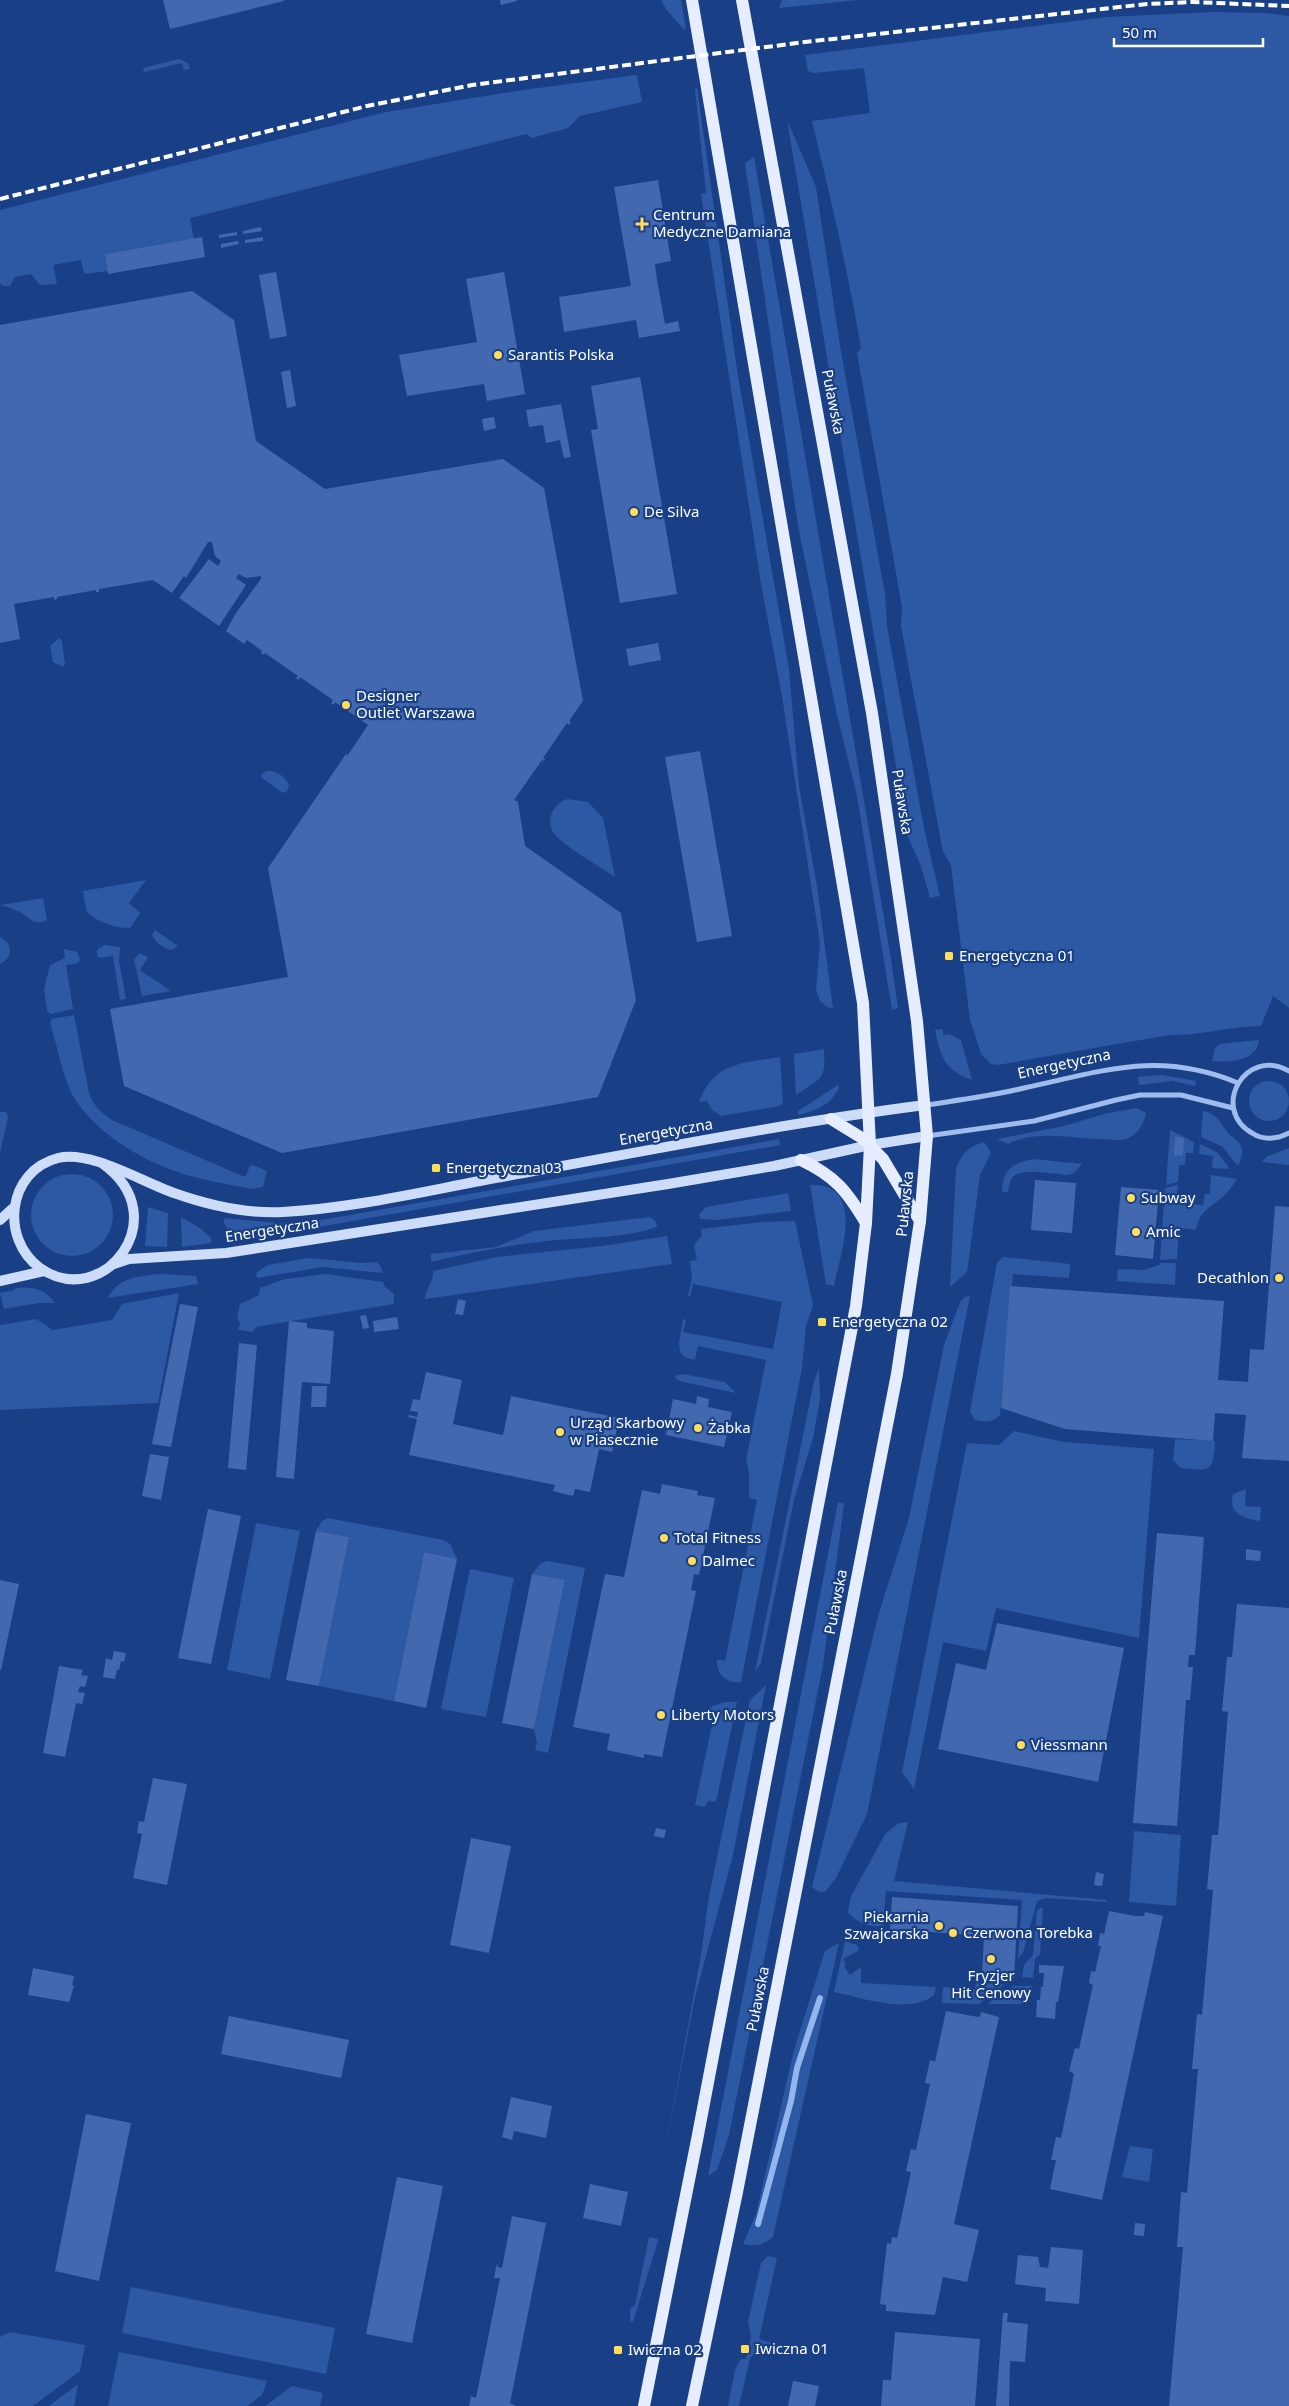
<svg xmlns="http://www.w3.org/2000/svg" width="1289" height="2406" font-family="'Noto Sans',sans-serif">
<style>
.green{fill:#2c58a4}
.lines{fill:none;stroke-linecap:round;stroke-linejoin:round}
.stream{stroke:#93b6ee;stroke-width:6}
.building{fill:#4269af}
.street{stroke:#a0bcec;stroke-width:5}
.secondary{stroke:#ccdcf9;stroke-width:10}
.primary{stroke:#e5edff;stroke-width:12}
.rail{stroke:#fff;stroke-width:4;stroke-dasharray:9 4;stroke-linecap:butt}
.poi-dot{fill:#ffdd5b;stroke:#194086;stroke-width:2}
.labels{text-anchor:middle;stroke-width:4.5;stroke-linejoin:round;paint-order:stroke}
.poi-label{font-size:15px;fill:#fff;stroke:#194086;text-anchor:start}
.street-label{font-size:15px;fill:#fff;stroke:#194086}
</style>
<rect width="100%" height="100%" fill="#194086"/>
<g class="green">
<polygon points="661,0 681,0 686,29 683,29 666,9"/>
<polygon points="782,0 859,0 779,8"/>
<path d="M1212,12l55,1 22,3v992l-16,-12 -12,30c-31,0 -61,10 -92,9l-171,30 -7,-1 -10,-10 -11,-34 -19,-155 -8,-13 -42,-226 1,-19 -45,-254 4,-5c-13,-77 -31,-152 -49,-227l58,-8 -6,-45 -50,5 -6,-2 -3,-16 301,-38z"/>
<polygon points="179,59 188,63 190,69 184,70 182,63 144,72 143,68"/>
<polygon points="637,75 642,102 580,116 568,128 532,138 526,134 190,218 194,239 105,254 108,271 84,274 81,260 53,265 57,284 40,285 31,274 15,277 10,286 3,286 0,283 0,210 386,112 523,90"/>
<polygon points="697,88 738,376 789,669 799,786 817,886 833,1009 827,1007 820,1001 816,990 820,943 782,696 761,584 701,194 706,193 695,89"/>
<polygon points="787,120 816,187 841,352 885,594 887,626 924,828 940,896 930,898 921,866 908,837"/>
<polygon points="754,157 890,953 898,1008 892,1010 857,796 837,715 798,526 745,163"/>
<polygon points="59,638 62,641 65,664 63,667 53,662 50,646"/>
<path d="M266,771c9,-2 20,6 23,14l-2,6 -4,2 -21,-15v-4z"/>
<path d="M567,799l21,3 15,16 12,59c-19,-13 -42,-25 -58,-40 -14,-14 -5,-32 10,-38z"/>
<path d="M146,880l-17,23 11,10 -9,14c-9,4 -40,-7 -44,-16 -2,-6 -3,-13 -4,-20z"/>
<path d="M43,898l4,22c-13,6 -17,-2 -27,-8 -6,-3 -13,-5 -20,-7z"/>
<path d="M155,930l23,16 -7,4c-8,-2 -16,-8 -19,-15z"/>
<path d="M0,937c13,6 13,21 0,27z"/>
<polygon points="104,945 120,947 119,961 126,999 120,1000 113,956 100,958 97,956 97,950"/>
<polygon points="64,949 77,952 80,960 78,963 66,965 73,1009 51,1014 47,1011 44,989 50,965 65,958"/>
<polygon points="139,953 148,957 140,970 171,991 142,996 134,960"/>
<path d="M74,1015l15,78c5,13 12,20 23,27l133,57 5,-11 3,-1 14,6 -4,16 -12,2c-26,-6 -54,-9 -79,-19 -36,-13 -79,-40 -99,-74 -9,-16 -17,-54 -23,-73l2,-4z"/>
<path d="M943,1029v6l6,-1 12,6 11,40c-28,-10 -31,-23 -37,-50z"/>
<path d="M1259,1040c-2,21 -30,23 -47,21l3,-13 5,-4z"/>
<path d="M824,1049c2,33 -3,28 -28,46l-2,-41z"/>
<path d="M780,1057l3,46 -3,3 -59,10 -9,-6 -5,-9 -8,1c16,-41 43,-38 81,-45z"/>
<polygon points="1162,1075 1196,1081 1195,1086 1173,1081 1139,1085 1138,1077"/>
<circle cx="1269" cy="1101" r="20"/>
<path d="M838,1085l1,3c-9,18 -23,22 -41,27v-4z"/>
<path d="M1136,1108l10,5c-2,12 -9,22 -20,26 -7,2 -16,0 -23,0 -31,0 -66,-10 -95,5l-11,-5 67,-13 40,-12z"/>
<path d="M1203,1111c15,3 17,12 26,23 5,5 11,7 13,15 1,5 -2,11 -3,16l-4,-2 -12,-16 -22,-10z"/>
<polygon points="0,1112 6,1112 8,1117 0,1153"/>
<polygon points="1170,1130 1194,1142 1193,1153 1186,1153 1185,1165 1179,1165 1178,1182 1166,1185"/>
<polygon points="779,1139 780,1145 235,1242 223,1221 225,1218 278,1223 316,1221"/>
<path d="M984,1142l7,11 -11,22 -13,97 -17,15 6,-118c6,-16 12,-22 28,-27z"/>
<polygon points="1200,1144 1217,1152 1230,1169 1212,1168 1213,1156 1199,1154"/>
<polygon points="1289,1148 1289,1165 1262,1162 1266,1157"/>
<path d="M1034,1159l48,5 -8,9 -7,2c-12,-1 -46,-8 -54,2 -3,3 -4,10 -5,15h-6c0,-22 11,-30 32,-33z"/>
<circle cx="72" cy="1215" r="41"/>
<path d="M1211,1175l26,4c-4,6 -8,12 -13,17 -13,11 -25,15 -28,34l-17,-2 -2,31 -17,1 5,-72 13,-3 -2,18 27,2 2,-11h5z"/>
<path d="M810,1185c57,-3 30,70 24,101l-8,-2z"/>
<polygon points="788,1193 791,1211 716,1220 700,1219 699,1215 706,1207"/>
<polygon points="148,1207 168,1213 167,1247 145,1246"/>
<polygon points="181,1217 200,1228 211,1238 211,1243 182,1247"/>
<path d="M650,1217l6,5 1,5c-37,12 -72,10 -110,14 -39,4 -78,12 -116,21v-8l65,-7 38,-16z"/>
<path d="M795,1221l18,84 -7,21 -4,42 -61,314c-13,2 -26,-8 -24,-23l8,2 32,-161 -8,-2v-25l-3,-13 20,-100 -68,-14 -3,14 -9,-2 -6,-6 -1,-9 4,-24 3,1 -3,12 90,17 9,-47 -89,-18 -3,13 -2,-1 4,-19 -2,-16 7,-1 -3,-15 8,-10 -1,-6 61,-7z"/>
<path d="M667,1236l5,28 -247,35c0,-11 9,-17 8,-28l64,-14 105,-11z"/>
<path d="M1003,1257l67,7 -1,14 -56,-4 -13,141c-8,8 -15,7 -25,5l-5,-8 27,-149z"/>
<polygon points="309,1258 362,1263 377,1262 381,1267 382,1273 323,1267 257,1278 256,1273 268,1265"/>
<polygon points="1160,1263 1176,1263 1175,1285 1117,1281 1118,1269 1144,1270 1159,1265"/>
<path d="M160,1274l36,2 2,8 -90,14c10,-21 31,-22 52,-24z"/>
<polygon points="326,1274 383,1282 384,1286 394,1294 394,1304 256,1327 253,1332 238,1330 240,1323 237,1318 240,1304 259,1295 260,1288 285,1279"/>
<path d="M16,1288c16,-2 30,1 39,15h-16l-35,6 -4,-16 14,-3z"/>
<polygon points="179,1293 158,1403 0,1410 0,1325 36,1319 53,1330 112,1320 122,1304"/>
<polygon points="970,1296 867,1814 836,1878 825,1892 819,1892 812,1887 878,1616 909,1518 944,1345 960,1302 965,1297"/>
<polygon points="819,1368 820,1399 813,1438 794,1500 761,1663 755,1672 814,1381"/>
<polygon points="683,1374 725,1382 736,1393 683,1382 677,1380 675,1376"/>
<polygon points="1014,1431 1064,1442 1154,1449 1139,1638 996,1608 986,1651 943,1642 914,1789 902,1772 967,1443 999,1445"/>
<path d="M1175,1439l40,2c-2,32 -4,30 -34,27l-8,-8z"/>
<path d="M1246,1489l-1,17 16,1 -1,14c-17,-3 -32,-7 -27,-27z"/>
<polygon points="838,1502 844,1504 823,1665 729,2135 717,2170 708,2176"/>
<polygon points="328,1518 444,1540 450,1544 457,1559 424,1552 394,1701 319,1686 349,1537 316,1531 322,1521"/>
<polygon points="256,1523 300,1531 270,1679 227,1670"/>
<polygon points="548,1561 585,1568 548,1753 535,1750 537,1743 534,1729 565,1581 532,1574 541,1563"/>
<polygon points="470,1569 514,1578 486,1717 441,1709"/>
<polygon points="766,1685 733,1855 695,1997 666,2147 701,1955 709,1896 750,1700"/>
<polygon points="726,1702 737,1702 716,1802 708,1801 705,1807 695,1805 714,1716 706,1714 712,1706"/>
<path d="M908,1822l-14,59 213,19 -1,2 -60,-4 -9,3 -14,52 -5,6 4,-59 -136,-9 -3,34c-9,5 -30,-4 -35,-13l3,-16 35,-63 13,-10z"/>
<polygon points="1134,1831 1181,1835 1176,1906 1129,1902"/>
<polygon points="1043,1907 1040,1954 1035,1959 1033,1978 1022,1977 1024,1965 1033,1955 1037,1910"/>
<path d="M845,1941l12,4 2,4 -1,2 -15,8 3,5 -2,2 6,9 11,-8v16l75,4 -2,8c-23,20 -72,3 -100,-3z"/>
<path d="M839,1943l-66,294c-10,8 -17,10 -30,7l13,-30 38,-164 31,-99z"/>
<polygon points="976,1983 1004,1984 979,2004 942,2003 943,1987 975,1989"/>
<polygon points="1013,1986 1032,1986 1027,2004 987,2004"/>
<polygon points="1130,2146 1153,2149 1149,2182 1122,2177"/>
<polygon points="649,2237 658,2239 657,2244 633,2322 630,2321 630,2309 635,2305"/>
<polygon points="768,2256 777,2258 759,2339 772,2343 768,2355 757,2352 750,2358 739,2406 728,2406 735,2370 741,2359 746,2359 751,2337 748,2322 761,2263"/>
<polygon points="131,2287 335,2328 326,2374 122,2333"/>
<polygon points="10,2332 85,2345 80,2371 33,2406 0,2406 0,2337"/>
<polygon points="119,2352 267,2381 262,2395 247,2406 108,2406"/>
<polygon points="78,2384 74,2406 49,2406"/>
<polygon points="292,2386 323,2393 320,2406 265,2406"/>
</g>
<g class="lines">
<polyline class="stream" points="758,2224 791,2101 797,2068 820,1998"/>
</g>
<g class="building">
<polygon points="163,0 284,0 284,1 170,29"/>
<polygon points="500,0 517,0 517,1 501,5"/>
<polygon points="658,180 671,261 655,264 657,280 665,324 678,321 680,331 639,338 636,320 564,332 559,297 631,286 614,187"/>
<polygon points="261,227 262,231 243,234 243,231"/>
<polygon points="237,232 237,235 219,238 219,235"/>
<polygon points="202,237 205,257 108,274 105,254"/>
<polygon points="263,237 263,241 245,243 245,240"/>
<polygon points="238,241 239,244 221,248 221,244"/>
<polygon points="276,272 287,336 270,339 259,275"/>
<polygon points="504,272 525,394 487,401 484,384 407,396 399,355 477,342 466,279"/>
<polygon points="192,291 234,320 256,441 325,489 503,459 544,488 583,701 569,721 571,722 569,725 567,723 543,758 545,759 544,761 542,760 514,800 518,802 525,846 621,913 636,1000 598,1097 282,1153 124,1086 110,1009 288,977 268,868 346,754 348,755 368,725 335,702 334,705 331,703 333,700 300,677 299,680 296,678 298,676 265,653 264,655 261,653 262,651 247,640 244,644 226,631 236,613 261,579 261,576 246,578 239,574 236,578 246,585 219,626 179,598 209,559 218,566 221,561 215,556 212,542 208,542 186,578 184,576 172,593 153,580 99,589 99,592 96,592 96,590 57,597 57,599 54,600 54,597 14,604 20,639 0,643 0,325"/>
<polygon points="290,370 296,406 287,408 281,372"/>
<polygon points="640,377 677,594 620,603 591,430 598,429 591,386"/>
<polygon points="561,404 571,457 564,458 560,440 546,443 543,425 529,427 526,410"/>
<polygon points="494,417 496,428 484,431 482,419"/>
<polygon points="658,643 661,660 629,666 626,649"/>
<polygon points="700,751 732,936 697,942 665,757"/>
<polygon points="1175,1137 1184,1138 1183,1156 1174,1155"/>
<polygon points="1035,1180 1076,1183 1072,1233 1031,1230"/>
<polygon points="1121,1187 1159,1190 1153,1259 1115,1255"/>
<polygon points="1275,1206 1289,1207 1289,1461 1242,1458 1246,1415 1215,1413 1213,1441 1065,1429 1001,1408 1010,1286 1224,1301 1218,1380 1248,1382 1250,1349 1264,1350"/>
<polygon points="458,1299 466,1301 463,1315 455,1314"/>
<polygon points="180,1304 198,1307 171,1447 152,1444"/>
<polygon points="366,1315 369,1328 363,1329 360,1316"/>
<polygon points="397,1317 399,1329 374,1332 373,1321"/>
<polygon points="289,1321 307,1323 307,1328 334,1331 330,1384 302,1382 294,1479 276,1477"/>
<polygon points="239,1343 257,1345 246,1470 228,1468"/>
<polygon points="426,1372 462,1380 453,1424 503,1435 511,1396 619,1418 612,1452 599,1449 590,1492 575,1489 573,1496 553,1491 555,1485 409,1455 417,1419 408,1417 409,1415 417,1417 418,1412 410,1411 413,1399 420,1400"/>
<polygon points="312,1386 327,1386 326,1407 311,1407"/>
<polygon points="697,1396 709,1399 708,1407 732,1412 724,1447 666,1435 673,1399 696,1404"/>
<polygon points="150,1454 169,1457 161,1500 142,1496"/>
<polygon points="662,1484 698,1491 697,1495 715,1498 699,1575 694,1574 691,1590 696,1591 662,1757 644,1754 644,1758 607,1750 610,1734 573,1727 605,1574 624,1577 642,1490 660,1494"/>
<polygon points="208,1509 241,1516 211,1664 178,1658"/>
<polygon points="316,1531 349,1537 319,1686 286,1680"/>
<polygon points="1157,1533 1204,1537 1195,1655 1189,1655 1188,1667 1193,1667 1190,1700 1186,1700 1177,1826 1133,1823"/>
<polygon points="1246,1549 1261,1551 1260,1561 1246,1560"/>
<polygon points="424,1552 457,1559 426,1708 394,1701"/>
<polygon points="532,1574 565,1580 534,1729 502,1723"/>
<polygon points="0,1580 19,1584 1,1670 0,1670"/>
<polygon points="1237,1604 1289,1608 1289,2406 1169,2406 1183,2247 1177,2247 1181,2192 1187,2193 1198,2069 1192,2069 1197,2014 1202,2015 1213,1890 1207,1889 1212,1835 1218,1835 1228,1712 1222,1711 1227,1657 1232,1657"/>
<polygon points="997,1623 1124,1648 1098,1782 938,1749 956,1663 986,1670"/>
<polygon points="114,1651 126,1653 124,1662 121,1661 119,1670 117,1670 115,1679 103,1677 106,1658 112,1660"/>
<polygon points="59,1666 83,1670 81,1675 88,1676 85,1687 80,1686 78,1692 85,1693 82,1704 76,1703 65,1757 43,1753"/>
<polygon points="153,1778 187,1784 167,1885 133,1878 142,1834 137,1833 139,1821 144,1822"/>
<polygon points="656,1828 666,1830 664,1838 654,1836"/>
<polygon points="471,1838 511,1846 489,1953 450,1945"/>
<polygon points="1096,1872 1104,1874 1102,1886 1094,1885"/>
<polygon points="892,1897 1018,1906 1014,1978 982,1976 984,1936 890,1929"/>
<polygon points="1109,1911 1135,1916 1144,1916 1145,1912 1163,1916 1102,2200 1050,2189 1056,2160 1051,2160 1056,2137 1061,2138 1074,2074 1069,2071 1075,2048 1079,2049 1093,1985 1089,1983 1091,1971 1095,1972 1101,1946 1098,1946 1100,1933 1104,1934"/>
<polygon points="1039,1965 1064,1966 1058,2002 1056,2002 1055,2019 1036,2017 1037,2000 1040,2000 1041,1987 1043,1987 1044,1973 1039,1973"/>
<polygon points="33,1968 74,1976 72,1985 74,1986 69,2002 28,1995"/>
<polygon points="946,2011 972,2016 980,2017 981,2012 999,2017 954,2224 979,2230 967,2282 943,2277 935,2315 886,2311 886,2305 880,2304 887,2243 891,2244 892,2237 897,2238 911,2172 906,2171 911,2149 916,2150 930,2084 925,2083 930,2060 935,2062"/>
<polygon points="229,2016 349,2040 341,2078 221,2054"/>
<polygon points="511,2097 552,2106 546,2138 514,2131 512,2140 502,2137"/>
<polygon points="86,2114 131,2123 99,2281 55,2271"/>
<polygon points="397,2177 443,2186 412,2343 366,2334"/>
<polygon points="590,2184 628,2192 621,2226 583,2218"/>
<polygon points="512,2216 546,2223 510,2403 516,2406 469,2406 471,2396 476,2398 500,2278 494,2278 497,2263 498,2267 502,2268"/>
<polygon points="1135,2223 1145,2224 1144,2236 1134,2235"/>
<polygon points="1051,2247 1083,2250 1079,2304 1045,2301 1046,2288 1015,2284 1018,2255 1038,2257 1040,2267 1048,2268"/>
<polygon points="1003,2313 1008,2313 1007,2322 1028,2324 1025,2362 1010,2361 1009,2406 996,2406"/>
<polygon points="895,2332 980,2339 975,2406 881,2406 883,2380 891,2380"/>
<polygon points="793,2381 819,2386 815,2406 788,2406"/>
</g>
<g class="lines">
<g class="street">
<path d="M1289,1071c-44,-25 -79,38 -37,62 12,8 25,6 37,0"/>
<path d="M926,1105c33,-5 66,-9 98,-17 80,-17 134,-38 214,-5"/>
<polyline points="927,1136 1034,1121 1116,1100 1140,1095 1181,1095 1233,1108"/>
</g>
<g class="secondary">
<path d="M103,1164c74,53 0,148 -63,104 -40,-29 -33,-97 18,-110 33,-8 84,24 116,35 34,12 73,21 109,19 75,-4 150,-23 224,-36 139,-25 278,-53 418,-71"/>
<polyline points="0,1220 12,1209"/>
<polyline points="114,1264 129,1259 226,1253 668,1184 774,1166 870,1145 927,1136"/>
<polyline points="0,1281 44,1271"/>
</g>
<g class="primary">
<polyline points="831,1119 862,1138 883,1159 920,1221"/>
<path d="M801,1160c34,16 46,31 65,63"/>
<polyline points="644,2406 697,2140 856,1306 866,1223 870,1145 863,1003 692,0"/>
<polyline points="692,2406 737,2192 897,1374 920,1221 927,1136 917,1021 872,713 742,0"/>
</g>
<polyline class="rail" points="0,199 367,106 472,85 805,42 1147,4 1193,2 1289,6"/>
</g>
<g class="poi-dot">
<path d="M639.5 216.5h5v5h5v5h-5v5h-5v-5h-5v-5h5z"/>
<circle cx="498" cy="355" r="5"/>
<circle cx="634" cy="512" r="5"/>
<circle cx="346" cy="705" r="5"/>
<rect x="944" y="951" width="10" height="10" rx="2.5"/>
<rect x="431" y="1163" width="10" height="10" rx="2.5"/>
<circle cx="1131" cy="1198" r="5"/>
<circle cx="1136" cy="1232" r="5"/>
<circle cx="1279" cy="1278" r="5"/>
<rect x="817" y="1317" width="10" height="10" rx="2.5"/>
<circle cx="698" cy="1428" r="5"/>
<circle cx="560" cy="1432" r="5"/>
<circle cx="664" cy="1538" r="5"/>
<circle cx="692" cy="1561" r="5"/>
<circle cx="661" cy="1715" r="5"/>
<circle cx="1021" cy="1745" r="5"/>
<circle cx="939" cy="1926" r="5"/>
<circle cx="953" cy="1933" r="5"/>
<circle cx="991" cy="1959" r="5"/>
<rect x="740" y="2344" width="10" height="10" rx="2.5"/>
<rect x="613" y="2345" width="10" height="10" rx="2.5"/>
</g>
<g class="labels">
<g class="poi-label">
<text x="653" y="220">Centrum<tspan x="653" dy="17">Medyczne Damiana</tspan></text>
<text x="508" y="360">Sarantis Polska</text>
<text x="644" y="517">De Silva</text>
<text x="356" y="701">Designer<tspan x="356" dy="17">Outlet Warszawa</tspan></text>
<text x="959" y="961">Energetyczna 01</text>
<text x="446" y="1173">Energetyczna 03</text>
<text x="1141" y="1203">Subway</text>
<text x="1146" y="1237">Amic</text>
<text x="1269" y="1283" text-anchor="end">Decathlon</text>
<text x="832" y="1327">Energetyczna 02</text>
<text x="570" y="1428">Urząd Skarbowy<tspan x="570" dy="17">w Piasecznie</tspan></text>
<text x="708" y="1433">Żabka</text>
<text x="674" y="1543">Total Fitness</text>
<text x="702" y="1566">Dalmec</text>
<text x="671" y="1720">Liberty Motors</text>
<text x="1031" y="1750">Viessmann</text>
<text x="929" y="1922" text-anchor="end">Piekarnia<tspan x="929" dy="17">Szwajcarska</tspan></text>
<text x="963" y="1938">Czerwona Torebka</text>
<text x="991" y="1981" text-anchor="middle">Fryzjer<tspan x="991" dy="17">Hit Cenowy</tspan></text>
<text x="755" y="2354">Iwiczna 01</text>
<text x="628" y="2355">Iwiczna 02</text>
</g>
<g class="street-label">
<text transform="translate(833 402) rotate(79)" y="5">Puławska</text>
<text transform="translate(902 802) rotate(81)" y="5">Puławska</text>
<text transform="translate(1064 1064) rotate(-12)" y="5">Energetyczna</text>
<text transform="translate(666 1132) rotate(-10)" y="5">Energetyczna</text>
<text transform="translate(905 1204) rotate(-84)" y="5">Puławska</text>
<text transform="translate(272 1230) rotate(-9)" y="5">Energetyczna</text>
<text transform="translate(836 1602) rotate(-79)" y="5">Puławska</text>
<text transform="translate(758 1999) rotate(-79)" y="5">Puławska</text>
</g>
</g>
<path d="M1114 38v8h149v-8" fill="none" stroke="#ffffff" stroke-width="2.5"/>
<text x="1122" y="38" font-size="15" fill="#ffffff" stroke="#194086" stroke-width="4" paint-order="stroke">50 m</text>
</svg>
